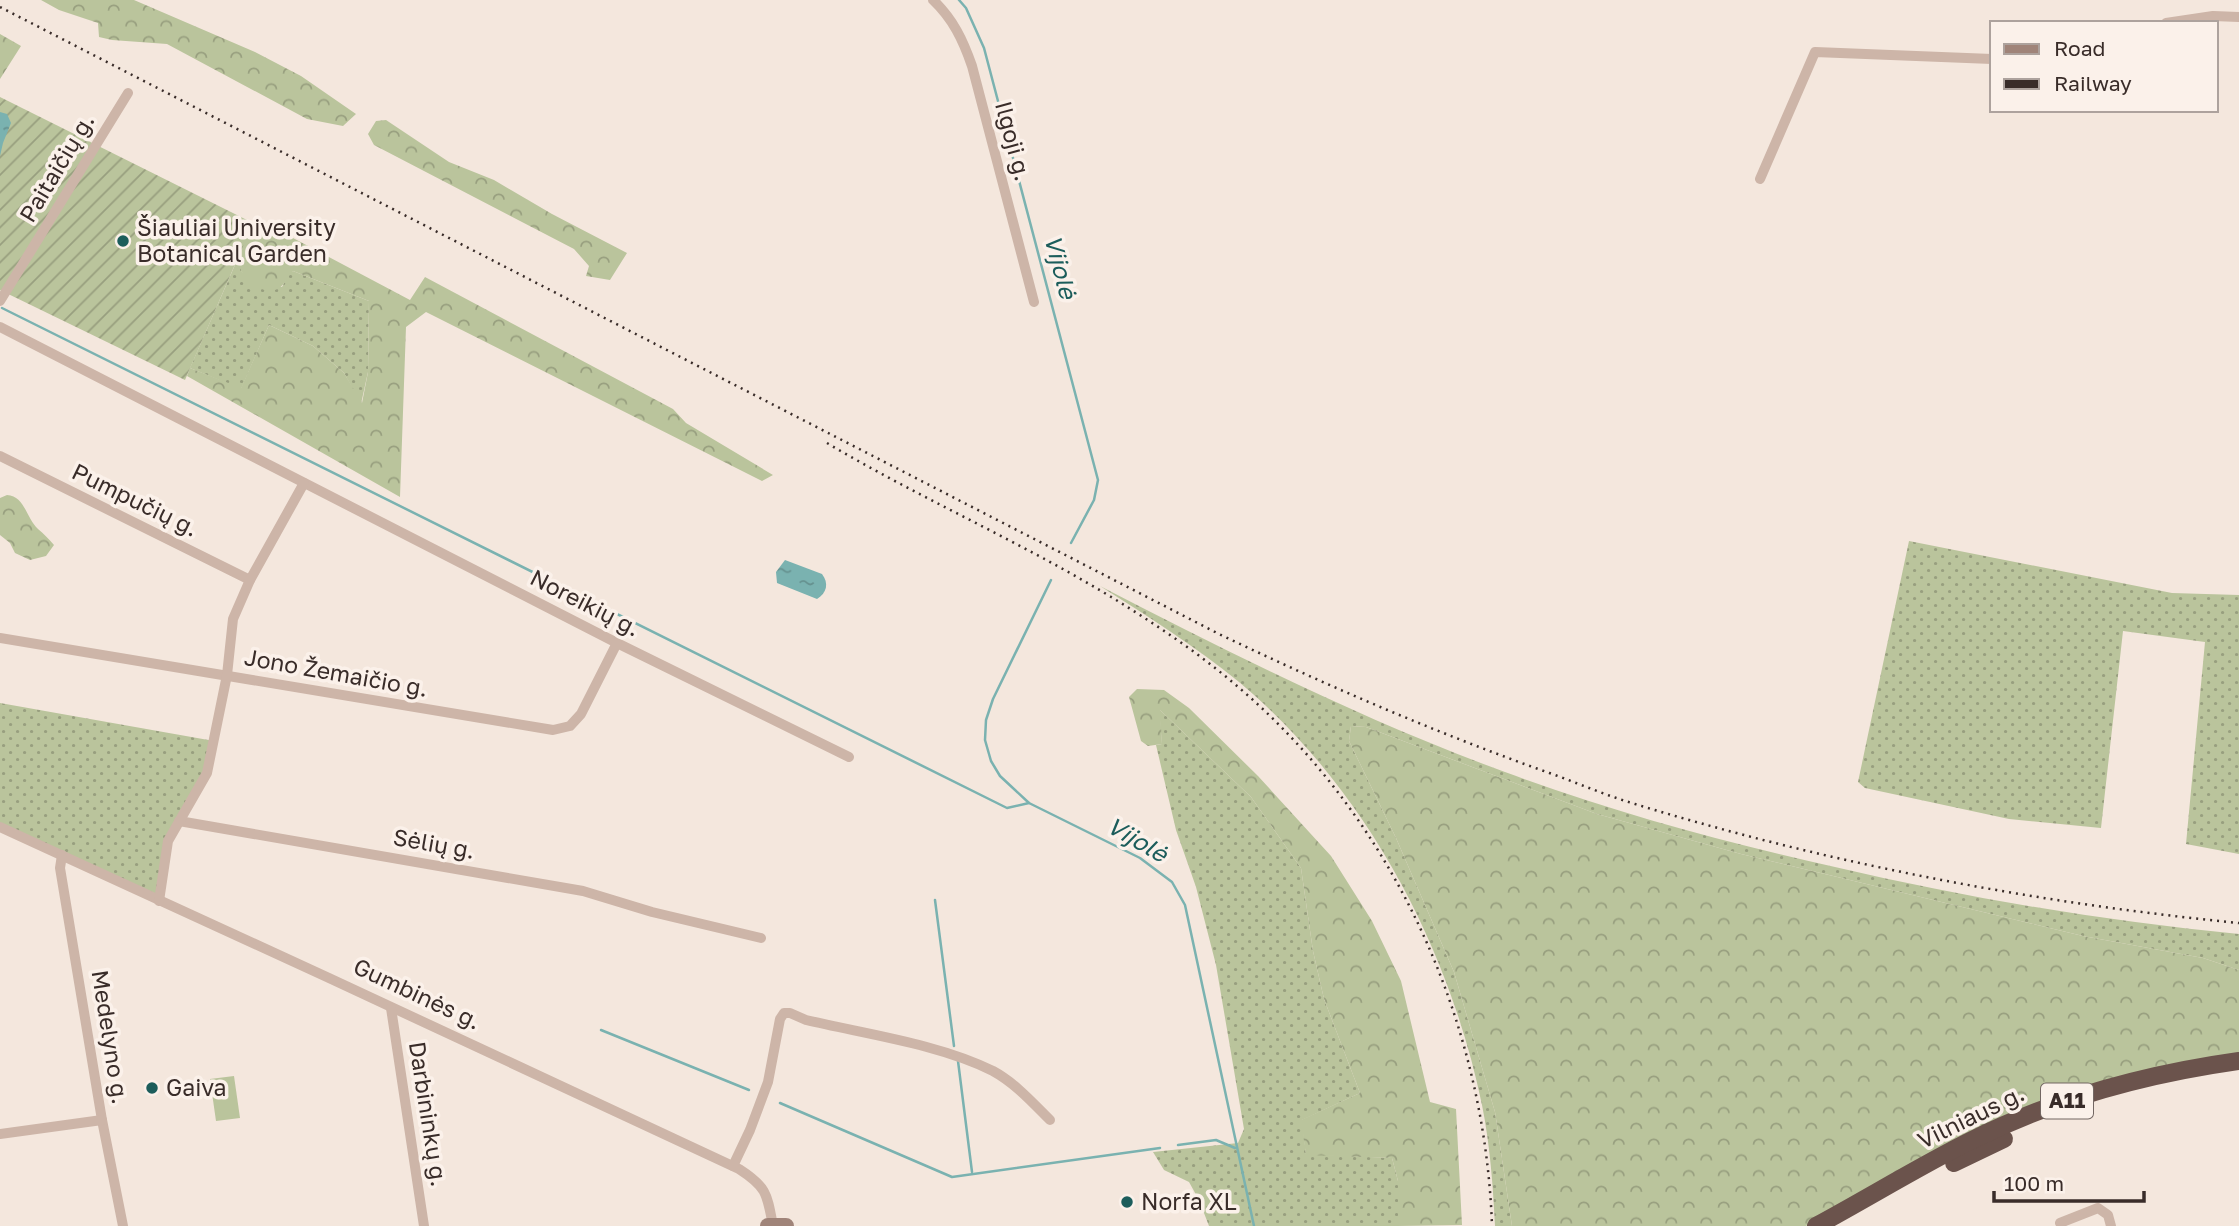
<svg xmlns="http://www.w3.org/2000/svg" width="2239" height="1226" font-family="'Golos Text',sans-serif">
<style>
.grass{fill:url(#grass-dots)}
.forest{fill:url(#forest-crowns)}
.garden{fill:url(#garden-furrows)}
.pitch{fill:#bac49c}
.water{fill:url(#water-ripples)}
.lines{fill:none;stroke-linecap:round;stroke-linejoin:round}
.stream{stroke:#7ab2b0;stroke-width:2.5}
.minor{stroke:#cdb5a8;stroke-width:10}
.secondary{stroke:#a08479;stroke-width:16}
.trunk{stroke:#6b534c;stroke-width:18}
.rail{stroke:#392c29;stroke-width:2.5;stroke-dasharray:2 5;stroke-linecap:butt}
.poi-dot{fill:#1c5d5b;stroke:#fbf1ea;stroke-width:2.5}
.labels{text-anchor:middle;stroke-width:7;stroke-linejoin:round;paint-order:stroke}
.shield{fill:#fbf1ea;stroke:#736763;stroke-width:2}
.shield-label{font-size:21px;font-weight:bold;fill:#392c29}
.street-label{font-size:23px;fill:#392c29;stroke:#fbf1ea}
.poi-label{font-size:23px;fill:#392c29;stroke:#fbf1ea;text-anchor:start}
.water-label{font-size:24px;font-style:italic;fill:#1c5d5b;stroke:#fbf1ea}
</style>
<defs>
<pattern id="grass-dots" width="8" height="8" patternUnits="userSpaceOnUse" patternTransform="scale(1.75)"><rect width="8" height="8" fill="#bac49c"/><path d="M2 2h.1M6 6h.1" fill="none" stroke="#989f7f" stroke-width="1.8" stroke-linecap="round"/></pattern>
<pattern id="forest-crowns" width="20" height="18" patternUnits="userSpaceOnUse" patternTransform="scale(1.75)"><rect width="20" height="18" fill="#bac49c"/><path d="M2 6a3 3 0 1 1 6 0M12 15a3 3 0 1 1 6 0" fill="none" stroke="#989f7f"/></pattern>
<pattern id="garden-furrows" width="10" height="10" patternUnits="userSpaceOnUse" patternTransform="scale(1.75)"><rect width="10" height="10" fill="#bac49c"/><path d="M-1 1l2-2M0 10L10 0M9 11l2-2" fill="none" stroke="#989f7f"/></pattern>
<pattern id="water-ripples" width="26" height="14" patternUnits="userSpaceOnUse" patternTransform="scale(1.75)"><rect width="26" height="14" fill="#7ab2b0"/><path d="M2 4q2-2 4 0t4 0M15 11q2-2 4 0t4 0" fill="none" stroke="#65918f"/></pattern>
</defs>
<rect width="100%" height="100%" fill="#f4e7dd"/>
<g class="grass">
<polygon points="238,258 242,272 282,287 289,273 293,271 369,301 368,372 361,404 344,373 313,346 269,325 241,389 190,368"/>
<polygon points="1909,541 2172,593 2239,595 2239,854 2186,844 2205,642 2123,631 2101,828 2009,819 1865,788 1858,782"/>
<path d="M1100,586c132,68 265,135 405,186 108,40 218,70 330,95 133,31 268,54 404,67v36l-36,-12 -120,-22 -342,-82 -144,-40 -231,-87 -15,-1 -2,15 47,97 58,134 41,140 17,114h-17c-2,-41 -5,-81 -13,-121 -33,-159 -117,-318 -243,-423 -44,-36 -92,-66 -139,-96z"/>
<polygon points="0,703 214,741 207,773 168,841 159,901 0,827"/>
<polygon points="1159,709 1251,797 1301,868 1313,951 1324,999 1360,1093 1302,1120 1306,1154 1392,1158 1398,1181 1398,1226 1209,1226 1199,1200 1189,1182 1164,1170 1153,1152 1238,1143 1244,1129 1216,965 1196,887 1176,830 1156,745 1162,744"/>
</g>
<g class="forest">
<polygon points="41,0 134,0 255,52 301,76 356,114 343,126 307,119 167,44 112,40 99,37 98,23 59,10"/>
<polygon points="0,34 21,46 0,79"/>
<polygon points="386,120 449,162 494,180 552,214 627,253 610,280 586,276 589,266 574,249 374,145 368,134 376,121"/>
<path d="M253,223l40,15 117,62 15,-23 248,132 13,14 87,52 -11,6 -336,-169 -20,15 -6,170 -213,-121 3,-8 51,20 28,-63 44,21 31,27 18,30 6,-31 1,-71 -76,-30c-6,5 -7,13 -14,17 -16,10 -40,-11 -41,-28 -1,-10 10,-27 15,-37z"/>
<path d="M7,495c18,1 19,23 31,34 6,5 11,10 16,16l-8,11 -16,4 -15,-7 -5,-10 -10,-8v-37z"/>
<polygon points="1137,689 1164,690 1189,708 1258,776 1331,856 1372,921 1401,981 1430,1102 1456,1109 1462,1225 1398,1226 1398,1181 1392,1158 1306,1155 1301,1120 1360,1093 1324,999 1313,951 1301,868 1251,797 1160,710 1162,744 1148,746 1141,741 1129,697"/>
<polygon points="1351,726 1366,727 1597,814 1741,854 2083,936 2203,958 2239,970 2239,1055 2172,1065 1906,1169 1806,1226 1512,1226 1495,1112 1454,972 1396,838 1349,741"/>
</g>
<polygon class="garden" points="0,97 253,223 185,380 0,290"/>
<polygon class="pitch" points="234,1076 240,1118 216,1121 210,1079"/>
<g class="water">
<polygon points="0,112 7,114 11,123 3,143 0,156"/>
<path d="M785,560l37,14c7,9 5,19 -5,25l-40,-16 -1,-11z"/>
</g>
<g class="lines">
<g class="stream">
<polyline points="959,0 966,8 984,48 1098,480 1094,500 1071,543"/>
<polyline points="2,308 1007,808 1029,803"/>
<polyline points="1051,580 993,699 986,720 985,740 991,761 1000,776 1029,803 1140,858 1172,882 1185,905 1254,1226"/>
<polyline points="935,900 954,1046"/>
<polyline points="601,1030 749,1090"/>
<polyline points="958,1061 972,1172"/>
<polyline points="780,1103 952,1177 1160,1148"/>
<polyline points="1178,1145 1216,1140 1235,1148"/>
</g>
<g class="minor">
<path d="M933,0c20,19 30,40 39,66l62,236"/>
<polyline points="2166,23 2213,16 2239,17"/>
<polyline points="1760,179 1815,52 1992,59"/>
<polyline points="0,301 128,93"/>
<polyline points="0,327 617,643 849,757"/>
<polyline points="0,456 250,580"/>
<polyline points="0,638 553,730 570,726 581,714 617,643"/>
<polyline points="179,821 583,891 652,912 761,938"/>
<path d="M0,827l329,151 410,191c28,18 28,25 34,57"/>
<polyline points="62,855 60,868 102,1120 123,1226"/>
<polyline points="159,901 168,841 207,773 227,675 233,619 250,580 304,483"/>
<polyline points="391,1008 424,1226"/>
<polyline points="0,1134 102,1120"/>
<path d="M733,1166l17,-36 18,-48 12,-63 4,-6h6l16,7c59,14 133,24 187,51 22,12 39,31 57,49"/>
<polyline points="2060,1223 2098,1208 2108,1215 2111,1226"/>
</g>
<polyline class="secondary" points="768,1226 786,1226"/>
<g class="trunk">
<polyline points="1954,1163 2004,1139"/>
<path d="M1816,1226c52,-28 102,-59 154,-85 84,-42 176,-67 269,-80"/>
</g>
<g class="rail">
<path d="M0,7l1219,627c111,53 220,100 336,141 27,10 53,21 80,29 196,60 400,99 604,119"/>
<path d="M827,443c96,57 199,101 294,160 40,25 80,52 116,83 157,133 248,336 255,540"/>
</g>
</g>
<g class="poi-dot">
<circle cx="123" cy="241" r="7"/>
<circle cx="152" cy="1088" r="7"/>
<circle cx="1127" cy="1202" r="7"/>
</g>
<g class="labels">
<rect class="shield" x="2041" y="1083.5" width="52" height="35" rx="5"/>
<g class="shield-label">
<text x="2067" y="1108">A11</text>
</g>
<g class="street-label">
<text transform="translate(1013 141) rotate(75)" y="8">Ilgoji g.</text>
<text transform="translate(57 168) rotate(-59)" y="8">Paitaičių g.</text>
<text transform="translate(135 500) rotate(26)" y="8">Pumpučių g.</text>
<text transform="translate(585 603) rotate(27)" y="8">Noreikių g.</text>
<text transform="translate(336 673) rotate(10)" y="8">Jono Žemaičio g.</text>
<text transform="translate(434 844) rotate(10)" y="8">Sėlių g.</text>
<text transform="translate(417 994) rotate(25)" y="8">Gumbinės g.</text>
<text transform="translate(110 1037) rotate(81)" y="8">Medelyno g.</text>
<text transform="translate(428 1114) rotate(81)" y="8">Darbininkų g.</text>
<text transform="translate(1971 1117) rotate(-26)" y="8">Vilniaus g.</text>
</g>
<g class="poi-label">
<text x="137" y="236">Šiauliai University<tspan x="137" dy="26">Botanical Garden</tspan></text>
<text x="166" y="1096">Gaiva</text>
<text x="1141" y="1210">Norfa XL</text>
</g>
<g class="water-label">
<text transform="translate(1060 267) rotate(75)" y="8">Vijolė</text>
<text transform="translate(1137 840) rotate(30)" y="8">Vijolė</text>
</g>
</g>
<rect x="1990" y="21" width="228" height="91" fill="#fbf1ea" stroke="#ada29d" stroke-width="2"/>
<rect x="2004" y="44" width="35" height="10" fill="#a08479" stroke="#ada29d" stroke-width="2"/>
<text x="2054" y="56" font-size="21" fill="#392c29">Road</text>
<rect x="2004" y="79" width="35" height="10" fill="#392c29" stroke="#ada29d" stroke-width="2"/>
<text x="2054" y="91" font-size="21" fill="#392c29">Railway</text>
<path d="M1994 1191v10h150v-10" fill="none" stroke="#392c29" stroke-width="3.5"/>
<text x="2004" y="1191" font-size="21" fill="#392c29" stroke="#fbf1ea" stroke-width="5" paint-order="stroke">100 m</text>
</svg>
